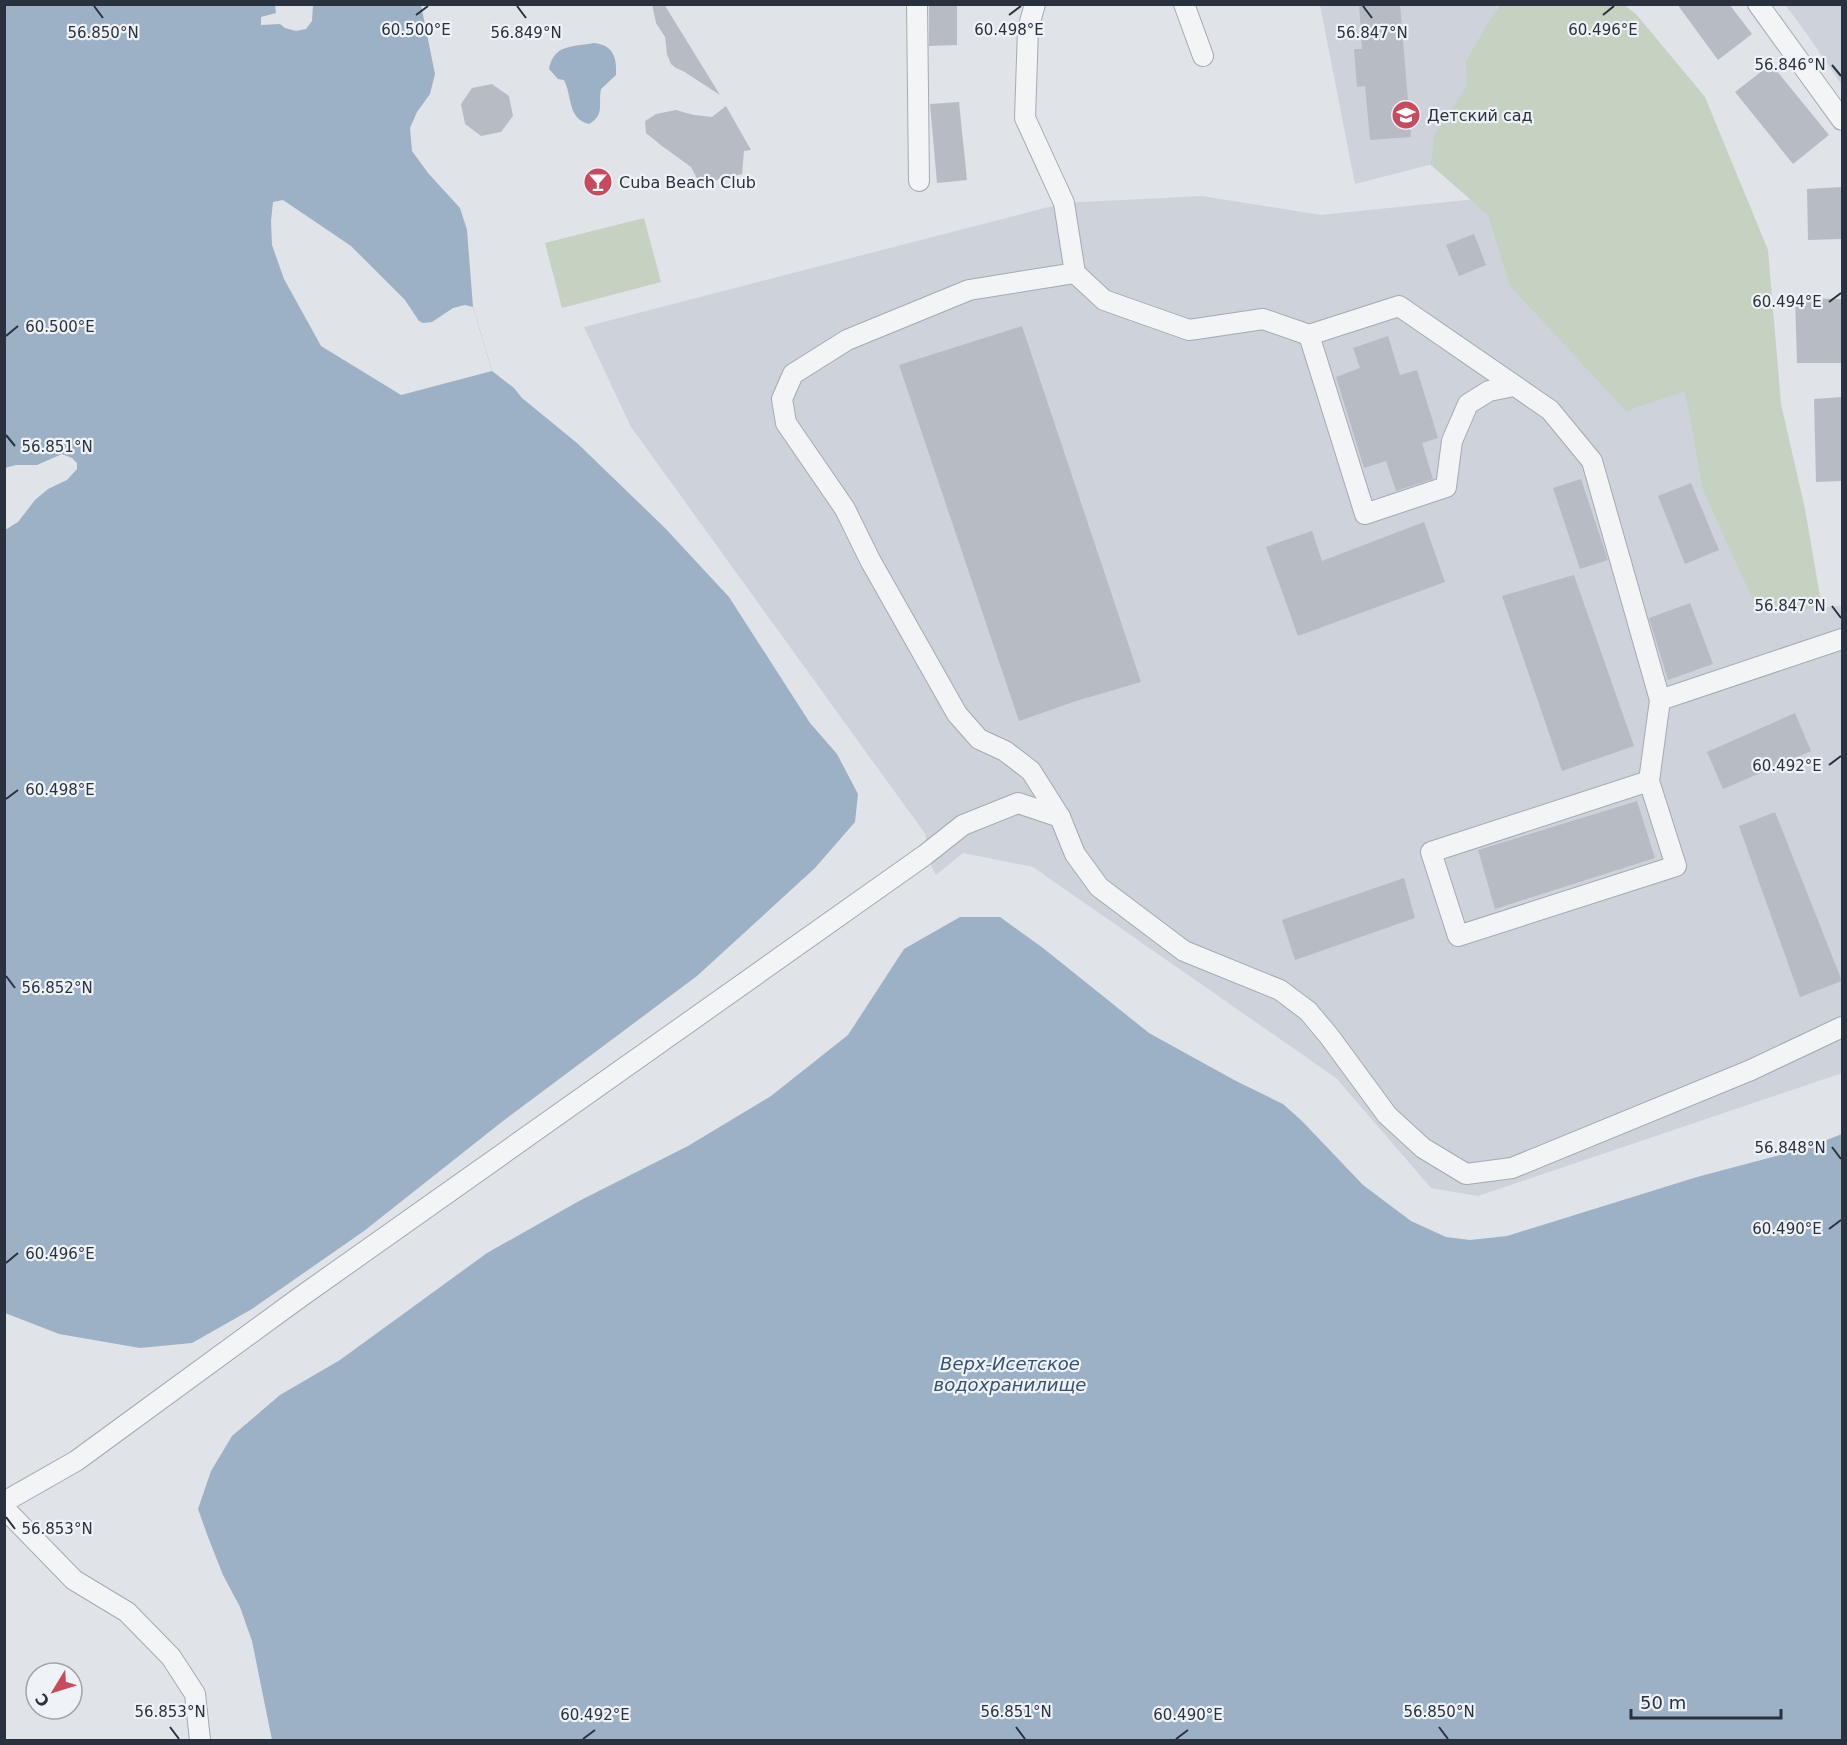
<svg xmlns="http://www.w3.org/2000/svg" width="1847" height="1745" font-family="'DejaVu Sans',sans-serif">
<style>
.built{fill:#ced2da}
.green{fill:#c5d1c1}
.water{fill:#9cb1c6}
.pier{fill:#e0e3e8}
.building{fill:#b7bcc4}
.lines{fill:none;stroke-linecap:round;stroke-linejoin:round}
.minor-casing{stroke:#a5aab2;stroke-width:22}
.minor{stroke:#f2f4f6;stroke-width:20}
.ticks{fill:none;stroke:#29313e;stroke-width:2}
.labels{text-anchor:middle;stroke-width:4.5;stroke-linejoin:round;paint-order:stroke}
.poi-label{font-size:16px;fill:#29313e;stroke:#eff2f6;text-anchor:start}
.water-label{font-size:18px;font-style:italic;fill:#355070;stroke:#eff2f6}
.ticks-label{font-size:15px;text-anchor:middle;fill:#29313e;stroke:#eff2f6;stroke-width:4.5;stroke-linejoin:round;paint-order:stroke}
</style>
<rect width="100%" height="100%" fill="#e0e3e8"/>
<g class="built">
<polygon points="1320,5 1497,5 1490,52 1464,156 1355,184"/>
<polygon points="1785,5 1842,5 1842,85 1797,20"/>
<polygon points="1202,196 1321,215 1486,198 1713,347 1759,612 1842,606 1842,1073 1478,1196 1431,1188 1336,1078 1033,867 963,853 936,875 925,855 926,835 631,427 584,327 1064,203"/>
</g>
<g class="green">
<polygon points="1499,5 1624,5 1636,14 1705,97 1768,250 1781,404 1805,509 1822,608 1759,613 1703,490 1685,391 1626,411 1510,286 1488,215 1431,165 1434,136 1467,86 1466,61"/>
<polygon points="644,218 661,282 562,308 545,243"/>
</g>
<g class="water">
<polygon points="5,5 421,5 435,74 430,94 417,112 410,128 412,151 428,173 460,208 467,230 473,307 492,371 514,388 522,398 577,443 665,528 729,597 810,723 837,754 858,794 855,822 815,868 697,976 503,1121 364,1231 252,1309 192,1343 140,1348 59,1334 5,1313 5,530 18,522 35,500 48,489 67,480 77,469 77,463 72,458 62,454 37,465 16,465 5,468"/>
<path d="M594,43c19,2 23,14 22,32l-15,14c-3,16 4,26 -12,35 -22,-6 -16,-26 -25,-44l-6,-1 -9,-10c5,-25 23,-22 45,-26z"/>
<polygon points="960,917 1000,917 1043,948 1149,1033 1236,1081 1283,1104 1302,1121 1363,1185 1411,1221 1446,1237 1470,1240 1507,1236 1697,1177 1806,1148 1842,1134 1842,1740 272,1740 252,1641 240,1607 223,1575 208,1537 198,1509 211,1471 232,1436 280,1395 340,1360 487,1253 579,1201 688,1146 771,1096 848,1035 904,949"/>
</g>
<g class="pier">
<polygon points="275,5 313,5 312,21 306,29 296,31 285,28 280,24 261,25 261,17 276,13"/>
<polygon points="283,200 351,246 405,300 419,321 423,323 432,322 453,308 465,305 473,307 492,371 401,395 321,346 284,279 272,245 271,221 273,202"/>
</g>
<g class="building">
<polygon points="652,4 664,4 720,95 683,71 676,68 671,64 667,54 665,37 656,23"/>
<polygon points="929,4 957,4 957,45 929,46"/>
<polygon points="1359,4 1400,4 1411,137 1370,140 1365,86 1357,87 1354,49 1362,49"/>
<polygon points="1677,4 1729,4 1752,34 1718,60"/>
<polygon points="1771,64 1829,135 1793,164 1735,92"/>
<polygon points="492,84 509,96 513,116 501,132 481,136 465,124 461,104 472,88"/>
<polygon points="959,102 967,180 937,183 930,104"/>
<polygon points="726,106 751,150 744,151 742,174 700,184 691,167 662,146 646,133 645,121 656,114 676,110 694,115 712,117"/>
<polygon points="1842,187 1842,239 1808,240 1807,189"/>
<polygon points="1474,234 1486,265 1459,276 1446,245"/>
<polygon points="1795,298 1842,299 1842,363 1797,363"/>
<polygon points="1022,326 1141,682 1076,701 1019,721 899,365"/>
<polygon points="1388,336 1400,375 1417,370 1438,438 1422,443 1433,479 1396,491 1386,461 1364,468 1336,377 1360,368 1353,348"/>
<polygon points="1842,397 1842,481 1816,482 1814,399"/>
<polygon points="1581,479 1608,560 1580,569 1553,488"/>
<polygon points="1691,483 1719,550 1685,564 1658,496"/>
<polygon points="1424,522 1445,582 1298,636 1266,547 1312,531 1322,561"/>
<polygon points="1574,575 1634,746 1562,771 1502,596"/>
<polygon points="1690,603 1713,664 1668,680 1649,618"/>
<polygon points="1795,713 1811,751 1723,789 1707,752"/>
<polygon points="1637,801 1655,858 1495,909 1478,850"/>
<polygon points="1775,812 1842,981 1800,997 1739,826"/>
<polygon points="1404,878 1415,918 1295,960 1282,920"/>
</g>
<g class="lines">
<g class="minor-casing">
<g id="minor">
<polyline points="917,4 919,181"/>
<polyline points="1035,4 1028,29 1025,118 1064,203 1075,273"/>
<polyline points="1184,4 1203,56"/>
<polyline points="1758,4 1842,120"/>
<polyline points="1309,335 1263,319 1189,330 1104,300 1075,273 969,290 847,340 793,374 782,399 786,423 845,509 870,560 957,714 979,739 1005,751 1031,771 1060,817 1075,854 1099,887 1184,951 1280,990 1308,1011 1329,1036 1387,1115 1423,1148 1466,1174 1512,1168 1751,1070 1842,1027"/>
<polyline points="1514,386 1489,391 1468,404 1452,441 1446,487 1365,514 1309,335 1399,306 1550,410 1592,461 1660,700"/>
<polyline points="1649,781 1431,852 1458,936 1676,866 1649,781 1660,700 1842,639"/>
<polyline points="4,1502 76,1461 299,1298 925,855 963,825 1018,803 1060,817"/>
<polyline points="4,1508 74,1580 127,1612 171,1657 195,1694 200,1740"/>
</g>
</g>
<use href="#minor" class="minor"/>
</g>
<path class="ticks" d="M94,6l9,12M517,6l9,12M1363,6l9,12M416,15l12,-9M1009,15l12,-9M1603,15l11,-9M1832,65l9,11M1829,302l12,-9M6,336l12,-10M6,435l9,11M1832,606l9,12M1829,765l12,-9M6,799l12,-9M6,976l9,12M1832,1147l9,12M1829,1229l12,-9M6,1263l12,-10M6,1517l9,12M170,1727l9,12M1016,1727l9,12M1439,1727l9,12M583,1739l12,-9M1176,1739l12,-9"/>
<defs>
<g id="school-disc" transform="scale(1.5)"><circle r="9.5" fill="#c84a5d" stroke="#eff2f6"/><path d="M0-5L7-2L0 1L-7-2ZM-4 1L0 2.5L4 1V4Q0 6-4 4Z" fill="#fff"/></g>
<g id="bar-disc" transform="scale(1.5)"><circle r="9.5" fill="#c84a5d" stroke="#eff2f6"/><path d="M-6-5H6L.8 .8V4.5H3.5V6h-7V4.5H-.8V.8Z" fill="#fff"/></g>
</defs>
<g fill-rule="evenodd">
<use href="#school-disc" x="1406" y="115"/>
<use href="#bar-disc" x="598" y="182"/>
</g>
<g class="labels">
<g class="poi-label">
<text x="1427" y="121">Детский сад</text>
<text x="619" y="188">Cuba Beach Club</text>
</g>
<g class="water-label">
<text x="1010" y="1370">Верх-Исетское<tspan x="1010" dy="21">водохранилище</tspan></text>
</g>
</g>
<g class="ticks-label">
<text x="416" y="35">60.500°E</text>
<text x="1009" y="35">60.498°E</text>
<text x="1603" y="35">60.496°E</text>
<text x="103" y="38">56.850°N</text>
<text x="526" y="38">56.849°N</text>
<text x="1372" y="38">56.847°N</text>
<text x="1790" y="70">56.846°N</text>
<text x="1787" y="307">60.494°E</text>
<text x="60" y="332">60.500°E</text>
<text x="57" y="452">56.851°N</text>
<text x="1790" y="611">56.847°N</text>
<text x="1787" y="771">60.492°E</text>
<text x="60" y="795">60.498°E</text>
<text x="57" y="993">56.852°N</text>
<text x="1790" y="1153">56.848°N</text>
<text x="1787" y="1234">60.490°E</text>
<text x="60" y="1259">60.496°E</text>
<text x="57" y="1534">56.853°N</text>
<text x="170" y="1717">56.853°N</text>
<text x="1016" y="1717">56.851°N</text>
<text x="1439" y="1717">56.850°N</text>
<text x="595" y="1720">60.492°E</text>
<text x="1188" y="1720">60.490°E</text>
</g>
<rect width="1847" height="1745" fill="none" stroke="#29313e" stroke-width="12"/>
<g transform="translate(54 1691) rotate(232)"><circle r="28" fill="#eff2f6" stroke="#a0a5ac" stroke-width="1.5"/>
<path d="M0-4.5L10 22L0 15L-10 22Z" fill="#c84a5d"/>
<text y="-9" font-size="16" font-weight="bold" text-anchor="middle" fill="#29313e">С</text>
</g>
<path d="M1631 1709v9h150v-9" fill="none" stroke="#29313e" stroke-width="3"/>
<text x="1640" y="1709" font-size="18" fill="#29313e" stroke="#eff2f6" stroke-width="4.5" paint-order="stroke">50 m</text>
</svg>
